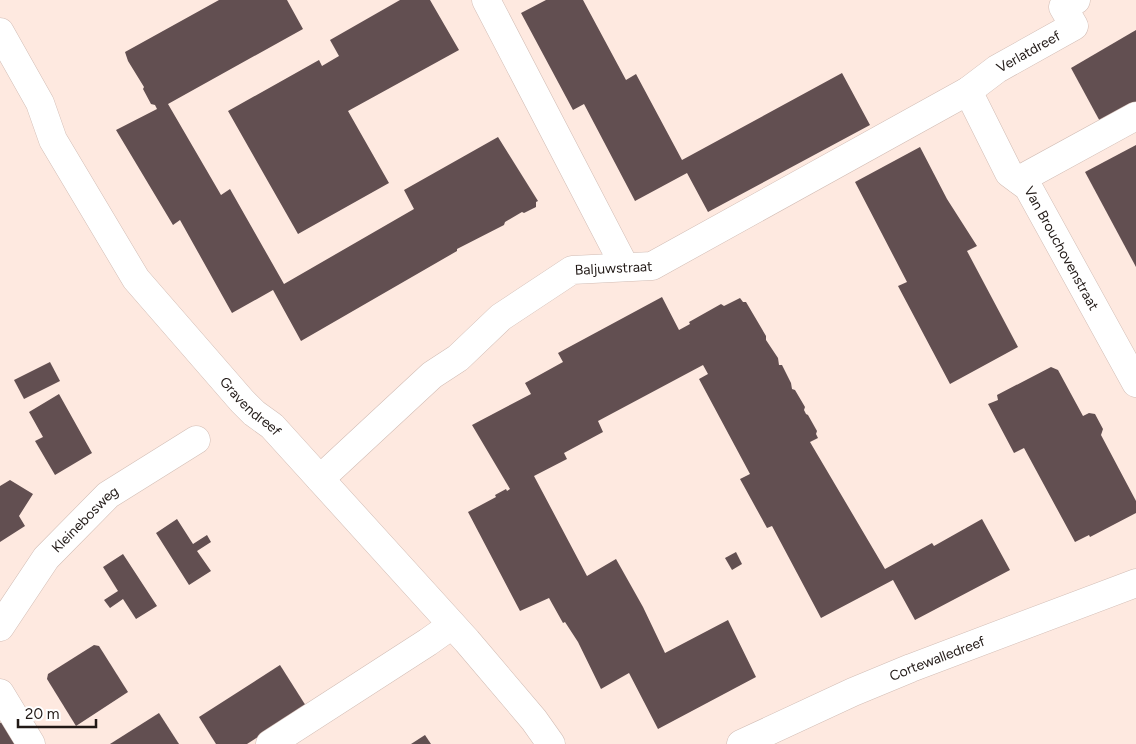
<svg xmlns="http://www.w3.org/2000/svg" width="1136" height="744" font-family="Figtree,sans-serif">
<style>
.building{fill:#624f51}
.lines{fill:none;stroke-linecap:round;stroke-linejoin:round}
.minor-casing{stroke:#d2bdb5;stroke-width:29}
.minor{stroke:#fff;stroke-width:28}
.labels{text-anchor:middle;stroke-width:5;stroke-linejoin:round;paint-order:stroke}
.street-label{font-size:14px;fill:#211916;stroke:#fff}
</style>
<rect width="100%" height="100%" fill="#fee9e0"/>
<g class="building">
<polygon points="219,0 287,0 303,29 168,104 221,195 230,189 284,284 414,209 404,190 498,137 538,201 536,202 536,207 524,213 522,212 505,222 504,225 457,249 457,251 301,341 273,290 232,313 180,220 173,225 116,130 157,109 155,105 151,104 143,89 144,87 128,61 125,52"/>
<polygon points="400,0 430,0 459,50 348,111 389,183 298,234 228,111 319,60 322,66 339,56 330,40"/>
<polygon points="546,0 583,0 626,80 636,74 682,160 842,73 870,125 708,212 687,173 635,201 584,104 573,110 521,13"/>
<polygon points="1136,30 1136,108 1103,127 1071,68"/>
<polygon points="1136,145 1136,267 1085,172"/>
<polygon points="920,147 947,199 977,246 967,251 1018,347 950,384 898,286 907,282 855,182"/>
<polygon points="662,297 679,330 690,324 689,322 721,304 724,306 740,298 743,302 746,302 766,336 766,340 778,358 779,365 782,365 791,383 792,389 795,390 805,407 804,410 806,414 808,415 817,431 816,434 818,438 810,442 885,569 932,543 934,546 982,519 1010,570 915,620 893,580 821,618 772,526 767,528 740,479 750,474 699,379 708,374 703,365 598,421 603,432 564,453 567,459 534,476 587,576 616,559 643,607 665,653 728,620 756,677 658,729 629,673 601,689 578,642 565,622 563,623 549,598 520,611 468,512 496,497 495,495 506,489 507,491 510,489 472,425 531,394 525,383 563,362 558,353"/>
<polygon points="50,362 60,381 24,399 14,380"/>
<polygon points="1051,367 1058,370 1083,416 1089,413 1095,414 1103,429 1101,435 1136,501 1136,513 1090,537 1089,535 1075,542 1024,448 1014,453 988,404 998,400 997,395"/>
<polygon points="59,394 92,453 55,475 35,441 43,437 29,412"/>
<polygon points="10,480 33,494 19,516 25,526 0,542 0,486"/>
<polygon points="177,519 193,544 207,535 211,542 197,551 211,571 189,585 156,533"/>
<polygon points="736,552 742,564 732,570 725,558"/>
<polygon points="123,554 157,606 136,619 123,599 110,608 104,600 118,591 103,567"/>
<polygon points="94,645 99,646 128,692 76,726 47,679 48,674"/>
<polygon points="280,665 306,706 247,744 216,744 199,717"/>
<polygon points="159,713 179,744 110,744"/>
<polygon points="2,722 15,744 0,744 0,723"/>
<polygon points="425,735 431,744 411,744"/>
</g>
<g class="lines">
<g class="minor-casing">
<g id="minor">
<polyline points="486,0 625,267"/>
<path id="s1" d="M0,32l40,71 13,37 83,139 106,122 12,12 18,13 195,215 67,79 17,24"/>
<path id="s2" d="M968,91l41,82 19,14 108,196"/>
<polyline points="1019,180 1136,116"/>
<path id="s3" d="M320,479l112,-104 26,-17 43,-41 71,-47 80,-4 316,-175 29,-22 77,-43 -11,-19 13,-7"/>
<path id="s4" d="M0,627l46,-69 62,-63 88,-55"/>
<polyline points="0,693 31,744"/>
<polyline points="270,744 428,642 452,625"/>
<path id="s5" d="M741,744l112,-52 58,-24 225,-85"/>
</g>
</g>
<use href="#minor" class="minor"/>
</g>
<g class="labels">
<g class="street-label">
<text dy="5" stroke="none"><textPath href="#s3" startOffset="842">Verlatdreef</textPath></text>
<text dy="5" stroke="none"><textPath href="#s2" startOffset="185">Van Brouchovenstraat</textPath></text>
<text dy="5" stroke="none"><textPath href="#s3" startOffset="370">Baljuwstraat</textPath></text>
<text dy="5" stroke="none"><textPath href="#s1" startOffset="454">Gravendreef</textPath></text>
<text dy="5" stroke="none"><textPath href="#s4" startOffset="138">Kleinebosweg</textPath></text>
<text dy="5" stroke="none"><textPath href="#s5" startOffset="214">Cortewalledreef</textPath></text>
</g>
</g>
<path d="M18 719v8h78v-8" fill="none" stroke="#211916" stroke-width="2.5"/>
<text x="25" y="719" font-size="15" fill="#211916" stroke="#ffffff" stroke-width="4" paint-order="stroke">20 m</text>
</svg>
